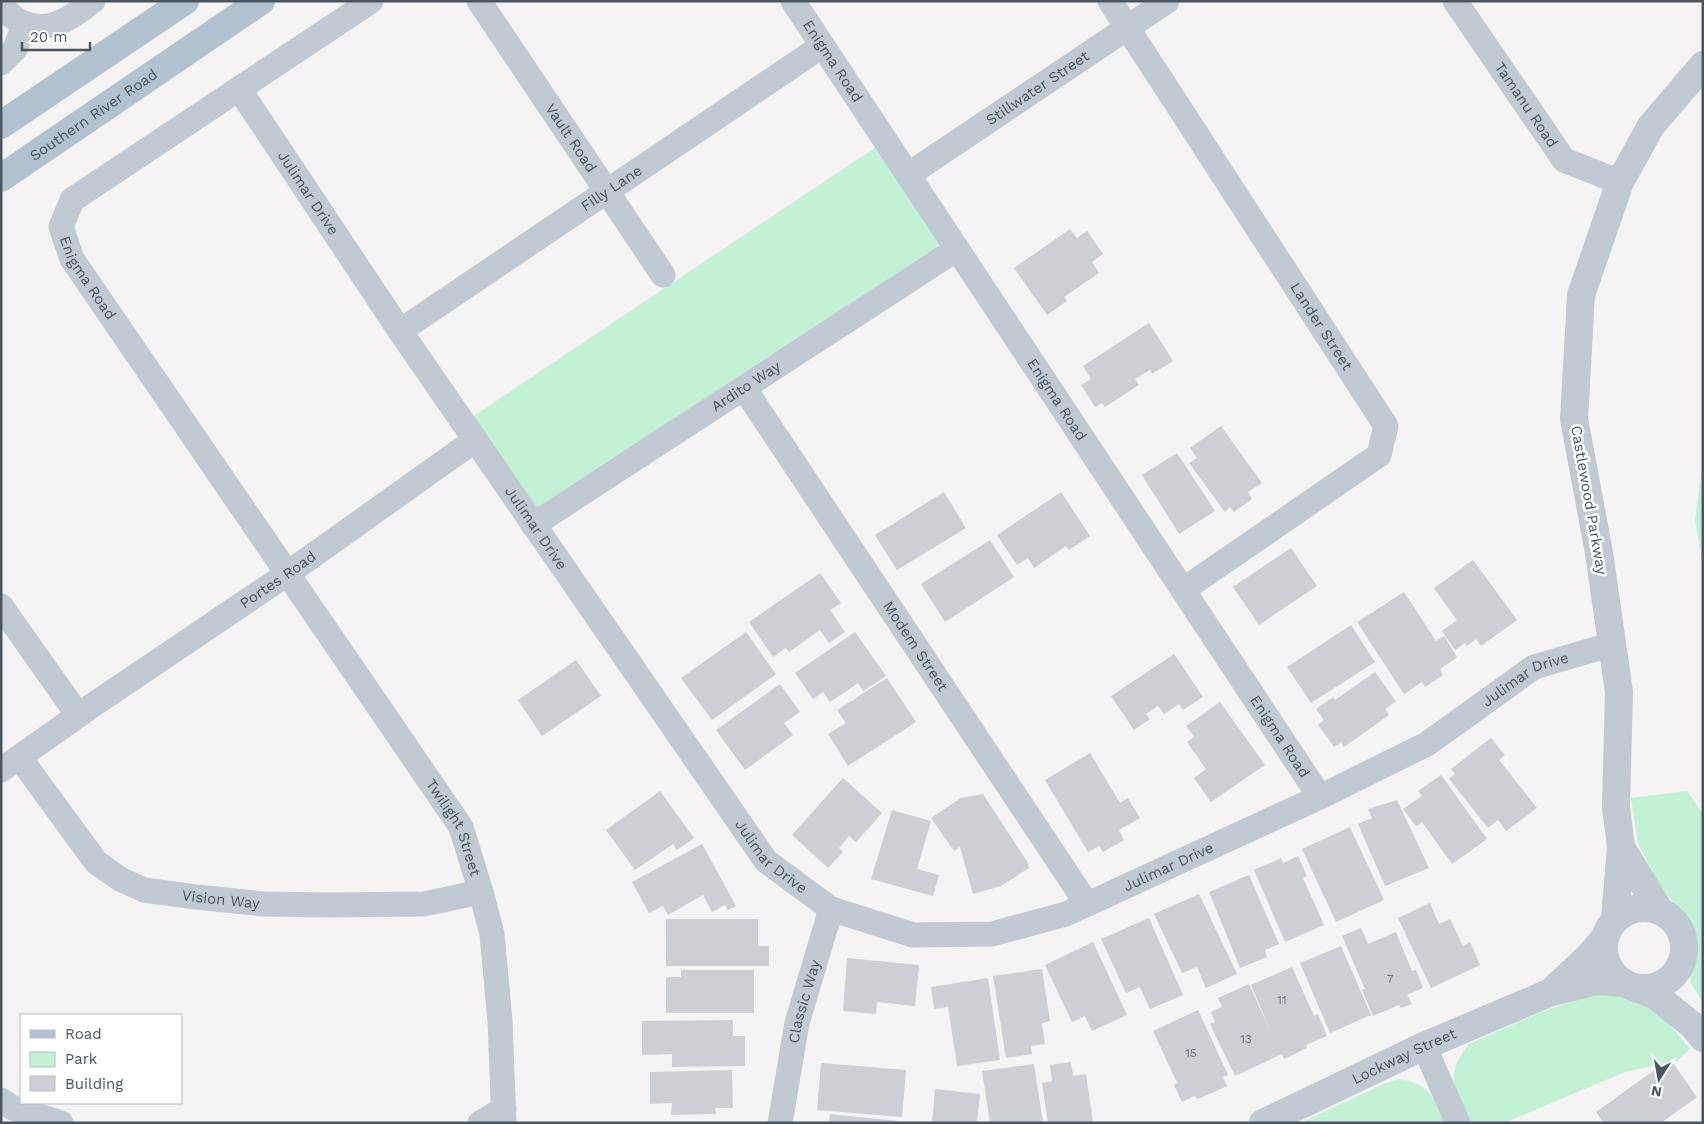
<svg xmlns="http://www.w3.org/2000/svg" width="1704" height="1124" font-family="'Work Sans',sans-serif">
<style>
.green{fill:#c3f1d5}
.building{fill:#cdcfd5}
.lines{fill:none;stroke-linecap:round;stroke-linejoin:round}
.minor{stroke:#c1cad2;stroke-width:25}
.tertiary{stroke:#c1cad2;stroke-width:28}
.primary{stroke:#b3c2d1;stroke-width:28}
.labels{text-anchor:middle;stroke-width:5;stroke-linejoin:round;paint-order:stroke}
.number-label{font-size:12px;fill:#6b747e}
.street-label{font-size:15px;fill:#4a5661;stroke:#fff}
</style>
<rect width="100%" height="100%" fill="#f5f3f3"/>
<g class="green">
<polygon points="875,148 941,245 535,516 469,419"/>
<polygon points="1703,463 1703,565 1695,520"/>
<polygon points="1687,791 1703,814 1703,1003 1690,981 1690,934 1679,908 1662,890 1638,843 1631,798"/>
<path d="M1621,991l41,24 28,34 -13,12 -52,11 -121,51h-34c-15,-33 -27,-47 -1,-79 50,-22 98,-47 152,-53z"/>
<path d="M1399,1079c30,4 35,19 48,44h-147l86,-40z"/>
</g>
<g class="building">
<polygon points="1070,229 1077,238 1087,231 1103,254 1092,262 1099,273 1064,297 1067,301 1047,315 1014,268"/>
<polygon points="1149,323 1173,361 1152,374 1150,370 1135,379 1139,385 1105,407 1102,403 1095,407 1081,385 1091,379 1083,366"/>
<polygon points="1221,426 1262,483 1248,492 1252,499 1234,512 1230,507 1225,512 1189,463 1197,458 1190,448"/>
<polygon points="1177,453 1215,511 1179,534 1142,475"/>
<polygon points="944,492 966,528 897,570 875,535"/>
<polygon points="1061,492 1090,536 1069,550 1066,546 1034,568 1028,558 1017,565 997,535"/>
<polygon points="990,540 1014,577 945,622 921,584"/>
<polygon points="1291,548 1317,586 1259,625 1233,587"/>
<polygon points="1473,560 1517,620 1481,646 1476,639 1467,646 1465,643 1455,650 1442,631 1457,620 1434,588"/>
<polygon points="820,573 841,603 830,610 845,632 829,643 820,630 789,652 786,648 773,657 749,622"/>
<polygon points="1404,592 1436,641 1444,636 1457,657 1440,669 1443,675 1425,687 1422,682 1404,694 1357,622"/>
<polygon points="1351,625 1375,662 1311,703 1287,667"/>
<polygon points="746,632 776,674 712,720 681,678"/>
<polygon points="855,632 886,676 863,691 858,683 830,702 823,692 813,699 795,673"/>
<polygon points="1174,654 1203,697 1183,710 1179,704 1164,714 1158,706 1146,714 1150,719 1134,730 1111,696"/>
<polygon points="576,660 601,696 542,736 518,700"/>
<polygon points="1375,672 1396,701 1385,709 1389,715 1344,747 1341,743 1334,747 1318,725 1324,720 1316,709 1333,697 1335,700"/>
<polygon points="887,678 916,722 848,766 828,734 846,723 837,710"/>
<polygon points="780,684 800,712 784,723 793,735 745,770 716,730"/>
<polygon points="1220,702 1265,765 1211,802 1194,778 1206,769 1187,742 1194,737 1186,726"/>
<polygon points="1491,738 1505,755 1499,760 1537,808 1506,831 1498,820 1488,828 1449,779 1455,774 1451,769"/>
<polygon points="1090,753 1120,803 1128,798 1140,818 1119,830 1124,840 1103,852 1099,846 1088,852 1045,780"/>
<polygon points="1441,775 1487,839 1452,864 1422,822 1416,826 1403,809 1422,796 1418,791"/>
<polygon points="843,778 882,813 856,842 849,836 839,848 843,852 828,868 792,835"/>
<polygon points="660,791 694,838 677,850 673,844 635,870 606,830"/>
<polygon points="983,794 1028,863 1029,868 1001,886 973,894 960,847 954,851 931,818 961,798"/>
<polygon points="1397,800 1429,868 1385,886 1358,824 1372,818 1368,809"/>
<polygon points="892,810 931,821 917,869 939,875 933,896 871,879"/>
<polygon points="1350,827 1384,900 1336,922 1302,849"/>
<polygon points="702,844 736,906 728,910 725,905 712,912 703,895 668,915 663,906 649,913 632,882"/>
<polygon points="1298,856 1307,876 1303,878 1324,925 1285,942 1254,870 1281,858 1283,863"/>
<polygon points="1249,875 1279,944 1265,950 1267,957 1240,968 1209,892"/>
<polygon points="1199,894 1237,974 1206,988 1197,967 1182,973 1154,914"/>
<polygon points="1430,903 1439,924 1450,919 1463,946 1470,942 1480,965 1431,988 1398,918"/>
<polygon points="1149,918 1183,995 1150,1009 1140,987 1126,993 1101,939"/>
<polygon points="666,919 758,919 758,946 769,946 769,966 666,966"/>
<polygon points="1361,928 1368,944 1396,932 1412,971 1416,970 1423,988 1407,995 1412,1004 1401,1008 1399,1005 1373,1016 1362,990 1365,989 1342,936"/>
<polygon points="1093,942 1127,1015 1092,1031 1085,1016 1072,1022 1045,965"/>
<polygon points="1341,946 1371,1015 1330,1033 1300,963"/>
<polygon points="847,958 919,965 915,1006 877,1002 876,1014 843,1011"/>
<polygon points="1292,967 1314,1016 1318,1014 1327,1036 1306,1045 1307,1048 1284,1059 1282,1054 1235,1076 1210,1024 1215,1022 1211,1012 1222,1007 1218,998 1249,984 1271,1032 1251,985"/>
<polygon points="1042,969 1050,1021 1042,1023 1045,1044 1031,1046 1032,1054 1006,1058 993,976"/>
<polygon points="681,970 754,970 754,1013 666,1013 666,977 681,977"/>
<polygon points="988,978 1000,1060 957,1066 948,1007 934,1009 931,987"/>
<polygon points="1198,1010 1228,1075 1223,1077 1227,1086 1198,1099 1194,1096 1182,1102 1174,1085 1177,1083 1153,1031"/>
<polygon points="733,1020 733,1036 745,1036 745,1066 672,1067 672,1054 642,1055 642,1021"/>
<polygon points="1670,1059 1697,1097 1661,1123 1604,1123 1596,1112"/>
<polygon points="1071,1062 1073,1076 1086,1074 1093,1123 1048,1123 1042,1083 1052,1081 1050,1065"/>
<polygon points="821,1063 906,1070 902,1117 817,1110"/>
<polygon points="1034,1064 1043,1123 990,1123 982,1071"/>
<polygon points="732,1070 733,1108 715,1108 716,1114 671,1115 672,1103 650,1104 650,1072"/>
<polygon points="935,1089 980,1094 977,1123 932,1123"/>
<polygon points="830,1114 898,1121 898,1123 829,1123"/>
</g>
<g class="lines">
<g class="minor">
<path id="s1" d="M371,1l-299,199 -11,27 11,32 389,568 20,65 11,42 8,87 4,102"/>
<path id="s2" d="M479,1l184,274"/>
<path id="s3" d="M793,1l527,796"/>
<path id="s4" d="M1110,1l276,425 -7,29 -196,135"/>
<path id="s5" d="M1455,1l109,159 56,22"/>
<path d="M1,4c15,22 39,28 62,17 11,-5 21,-13 30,-20"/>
<polyline points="1,63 15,49 24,25"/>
<path id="s6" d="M239,89l161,242 366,530 65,48 82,26 79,-1 74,-20 254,-117 107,-53 107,-77 79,-23"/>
<path id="s7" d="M908,175l259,-174"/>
<path id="s8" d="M400,331l422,-285"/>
<path id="s9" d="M744,388l343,516"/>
<path id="s10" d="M533,525l424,-276"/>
<polyline points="1,606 78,715"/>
<path id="s11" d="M20,758l76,104 24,17 24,11 52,7 68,7 65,1 95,-1 57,-12"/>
<path id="s12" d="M1,770l92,-65 194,-131 188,-134"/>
<polyline points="1424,1046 1458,1123"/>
<polyline points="1,1100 13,1108 61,1123"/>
<polyline points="480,1123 504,1109"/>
<path id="s13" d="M780,1123l17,-100 34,-114"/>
</g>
<g class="tertiary">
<polyline points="1621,847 1660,911"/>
<circle cx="1644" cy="948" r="40"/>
<polyline points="1615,919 1621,847 1616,807 1619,692 1599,553 1574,419 1581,295 1620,182 1651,126 1703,65"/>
<polyline points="1633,987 1655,995 1692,1025 1703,1038"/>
<polyline points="1552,991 1587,958 1604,939"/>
<path id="s14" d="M1263,1123l161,-77 125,-53 48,-12 28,2"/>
</g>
<g class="primary">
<polyline points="1,125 185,1"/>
<path id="s15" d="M1,178l260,-177"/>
</g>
</g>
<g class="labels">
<g class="number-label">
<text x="1390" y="983">7</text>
<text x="1282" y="1004">11</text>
<text x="1246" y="1043">13</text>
<text x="1191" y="1057">15</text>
</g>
<g class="street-label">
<text dy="5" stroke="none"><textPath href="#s3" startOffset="72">Enigma Road</textPath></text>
<text dy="5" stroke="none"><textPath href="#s7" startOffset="156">Stillwater Street</textPath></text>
<text dy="5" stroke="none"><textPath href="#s5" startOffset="126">Tamanu Road</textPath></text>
<text dy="5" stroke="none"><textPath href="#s15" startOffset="112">Southern River Road</textPath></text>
<text dy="5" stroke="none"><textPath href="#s2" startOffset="165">Vault Road</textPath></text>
<text dy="5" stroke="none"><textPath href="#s8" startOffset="255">Filly Lane</textPath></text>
<text dy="5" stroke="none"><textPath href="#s6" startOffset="125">Julimar Drive</textPath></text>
<text dy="5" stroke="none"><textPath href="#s1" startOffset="446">Enigma Road</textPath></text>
<text dy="5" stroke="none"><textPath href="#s4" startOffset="388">Lander Street</textPath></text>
<text dy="5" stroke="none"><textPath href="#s10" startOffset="254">Ardito Way</textPath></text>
<text dy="5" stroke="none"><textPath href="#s3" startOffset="478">Enigma Road</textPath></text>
<text transform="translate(1589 500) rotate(80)" y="5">Castlewood Parkway</text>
<text dy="5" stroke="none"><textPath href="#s6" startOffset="530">Julimar Drive</textPath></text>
<text dy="5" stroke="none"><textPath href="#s12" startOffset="336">Portes Road</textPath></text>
<text dy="5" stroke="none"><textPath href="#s9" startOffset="310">Modem Street</textPath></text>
<text dy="5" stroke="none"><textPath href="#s6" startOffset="1775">Julimar Drive</textPath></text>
<text dy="5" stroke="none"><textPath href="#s3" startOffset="882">Enigma Road</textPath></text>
<text dy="5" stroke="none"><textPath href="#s1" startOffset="1108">Twilight Street</textPath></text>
<text dy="5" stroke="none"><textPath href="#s6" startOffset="935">Julimar Drive</textPath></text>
<text dy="5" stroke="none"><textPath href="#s6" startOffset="1370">Julimar Drive</textPath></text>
<text dy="5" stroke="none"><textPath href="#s11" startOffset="262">Vision Way</textPath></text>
<text dy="5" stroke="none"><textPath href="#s13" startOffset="124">Classic Way</textPath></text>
<text dy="5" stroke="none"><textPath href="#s14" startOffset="156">Lockway Street</textPath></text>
</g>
</g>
<rect width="1704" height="1124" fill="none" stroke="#4a5661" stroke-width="5"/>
<rect x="20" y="1014" width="162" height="90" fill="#ffffff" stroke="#b7bbc0"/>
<rect x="30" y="1030" width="25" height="8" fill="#b3c2d1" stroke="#b7bbc0"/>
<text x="65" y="1039" font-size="15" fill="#4a5661">Road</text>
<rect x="30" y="1052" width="25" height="15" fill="#c3f1d5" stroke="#b7bbc0"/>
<text x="65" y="1064" font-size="15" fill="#4a5661">Park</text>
<rect x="30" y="1076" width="25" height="15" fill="#cdcfd5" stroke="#b7bbc0"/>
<text x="65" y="1089" font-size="15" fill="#4a5661">Building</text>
<g transform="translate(1659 1079) rotate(191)" stroke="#ffffff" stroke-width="4" paint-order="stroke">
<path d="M0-4L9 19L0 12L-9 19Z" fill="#4a5661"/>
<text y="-8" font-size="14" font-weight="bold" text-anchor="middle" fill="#4a5661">N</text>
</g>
<path d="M22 42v8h68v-8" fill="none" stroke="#4a5661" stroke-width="2.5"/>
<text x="30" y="42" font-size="15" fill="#4a5661" stroke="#ffffff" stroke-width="4" paint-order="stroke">20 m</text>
</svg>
